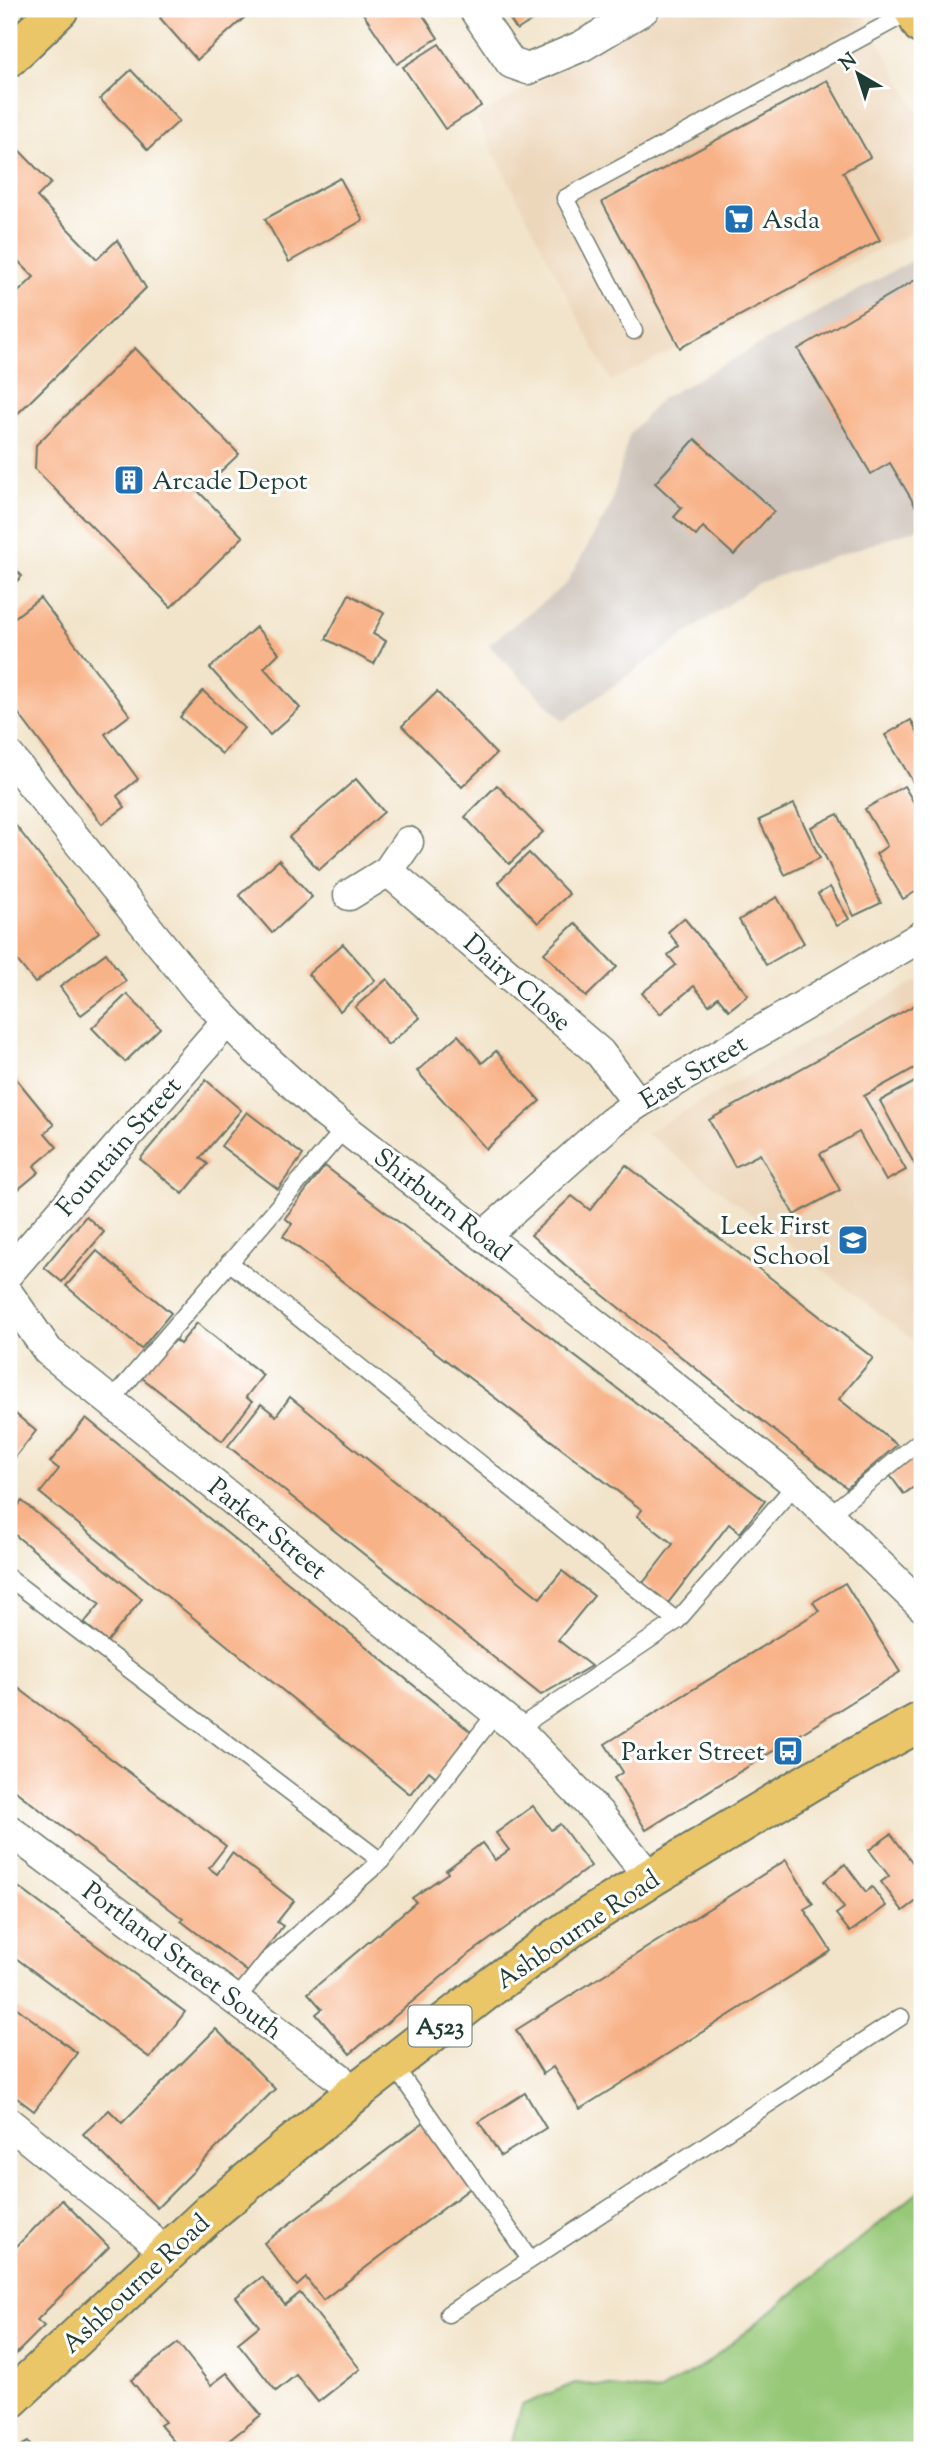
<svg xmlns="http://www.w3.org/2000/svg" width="931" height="2459" font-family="'Sorts Mill Goudy',serif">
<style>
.built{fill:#edd7bb}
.industrial{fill:#ccc2b9}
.green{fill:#96c877;stroke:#5a8256;stroke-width:2}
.building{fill:#f8b288}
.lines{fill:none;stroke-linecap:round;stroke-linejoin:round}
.lane-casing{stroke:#697768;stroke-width:19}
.street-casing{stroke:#697768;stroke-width:33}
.highway-casing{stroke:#697768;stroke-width:42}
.lane{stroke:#fff;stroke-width:16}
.street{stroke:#fff;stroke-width:30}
.highway{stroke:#ebc669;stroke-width:38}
.labels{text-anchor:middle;stroke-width:6;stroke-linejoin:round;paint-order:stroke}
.shield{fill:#fff;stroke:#627771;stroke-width:2}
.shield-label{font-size:24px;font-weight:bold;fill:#1f3d34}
.poi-label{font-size:26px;fill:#1f3d34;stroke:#fff;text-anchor:start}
.street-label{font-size:26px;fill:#1f3d34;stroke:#fff}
</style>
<rect width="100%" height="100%" fill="#fff"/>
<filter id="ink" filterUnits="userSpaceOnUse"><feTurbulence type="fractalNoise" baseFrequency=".0143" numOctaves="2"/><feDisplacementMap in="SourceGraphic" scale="14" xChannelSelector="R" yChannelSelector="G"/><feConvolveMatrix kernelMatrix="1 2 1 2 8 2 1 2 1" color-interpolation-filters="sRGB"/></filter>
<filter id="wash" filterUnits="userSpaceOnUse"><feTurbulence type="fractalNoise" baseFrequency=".00686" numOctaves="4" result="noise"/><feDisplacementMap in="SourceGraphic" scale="28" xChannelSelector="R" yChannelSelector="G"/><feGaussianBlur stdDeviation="1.57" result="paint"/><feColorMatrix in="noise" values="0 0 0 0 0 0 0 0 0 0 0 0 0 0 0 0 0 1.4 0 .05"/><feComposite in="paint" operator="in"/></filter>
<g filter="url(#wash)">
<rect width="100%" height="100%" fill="#f2e4ca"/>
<g class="built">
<polygon points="664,9 860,9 922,119 922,228 611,381 476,118"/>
<polygon points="922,978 922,1347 646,1133"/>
</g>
<polygon class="industrial" points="922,255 922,527 758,583 564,721 488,645 566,584 611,505 629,435 661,399"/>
<polygon class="green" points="922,2189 922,2450 509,2450 522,2405 575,2383 658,2392 707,2363"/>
<g id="blocks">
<g class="building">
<polygon points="170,9 254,9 197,60 160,18"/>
<polygon points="360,9 419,9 438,38 397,64"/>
<polygon points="503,9 550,9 517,30"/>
<polygon points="439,44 481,106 445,129 403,67"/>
<polygon points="131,70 179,121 148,150 100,99"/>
<polygon points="827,80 870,157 843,172 880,240 680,348 602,202"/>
<polygon points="16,147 51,183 37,197 97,259 117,240 146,288 9,422 9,301 34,277 9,252 9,154"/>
<polygon points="340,178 363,220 289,262 265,219"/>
<polygon points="922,276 922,517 890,463 871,474 798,349"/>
<polygon points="135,348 239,454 199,492 243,537 171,607 35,469 36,445"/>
<polygon points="695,439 774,511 734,555 703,527 696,536 674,517 682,508 655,483"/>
<polygon points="9,563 22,576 9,589"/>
<polygon points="349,594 384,613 373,634 386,641 374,664 326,639"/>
<polygon points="40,598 130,715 105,734 138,779 117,796 125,807 102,824 9,701 9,609 15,617"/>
<polygon points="256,627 279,653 264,668 300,708 270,735 210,668"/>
<polygon points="203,691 244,728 222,754 180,717"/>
<polygon points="437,692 496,754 462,787 402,726"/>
<polygon points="911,720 922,740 922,797 885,735"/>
<polygon points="356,779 384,812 319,870 289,837"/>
<polygon points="497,785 543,832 509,864 465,817"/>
<polygon points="904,786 922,816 922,888 903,899 876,854 887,846 865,809"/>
<polygon points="794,804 820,858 785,875 759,820"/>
<polygon points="838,814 881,903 854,916 811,827"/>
<polygon points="9,817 99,932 35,983 9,950"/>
<polygon points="529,853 569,894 538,923 498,882"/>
<polygon points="279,860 312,897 272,933 239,895"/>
<polygon points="830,887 849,919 837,926 818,894"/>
<polygon points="777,897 804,943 766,965 739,920"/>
<polygon points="684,918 748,995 729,1010 718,997 709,1005 694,986 660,1014 642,993 676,965 668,955 679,946 668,932"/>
<polygon points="575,923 617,967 586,997 544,953"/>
<polygon points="343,944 375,980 340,1011 308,974"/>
<polygon points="106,953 126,981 81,1015 60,987"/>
<polygon points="387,979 420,1018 388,1045 355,1007"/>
<polygon points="127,994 160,1028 125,1062 92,1028"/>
<polygon points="922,1001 922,1064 864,1096 906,1170 886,1181 859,1132 820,1154 840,1190 794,1215 760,1154 735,1167 709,1120"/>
<polygon points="458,1035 482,1063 496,1051 540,1101 486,1149 417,1071"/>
<polygon points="9,1070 54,1125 45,1133 57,1147 34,1166 39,1172 9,1197"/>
<polygon points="922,1078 922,1178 880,1101"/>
<polygon points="206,1080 241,1110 200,1158 208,1164 183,1194 140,1159"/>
<polygon points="247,1112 303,1155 278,1189 221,1146"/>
<polygon points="626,1165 873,1358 839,1399 897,1445 847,1488 565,1265 531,1235 572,1196 590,1210"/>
<polygon points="325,1166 765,1501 740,1533 729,1524 668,1603 643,1583 673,1544 637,1516 642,1510 283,1236 292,1224 285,1218"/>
<polygon points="86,1216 104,1232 62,1282 44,1267"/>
<polygon points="97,1251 171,1313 141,1349 66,1286"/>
<polygon points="197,1323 263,1375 246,1397 252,1402 222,1441 141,1377 172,1338 180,1344"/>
<polygon points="290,1397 540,1598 562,1571 594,1596 558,1640 591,1666 541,1695 228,1446 261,1404 276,1416"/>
<polygon points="12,1411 36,1431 9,1465 9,1415"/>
<polygon points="86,1418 472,1733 436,1777 429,1771 410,1794 40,1493 59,1469 50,1462"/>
<polygon points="917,1454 922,1461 922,1481 904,1494 889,1474"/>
<polygon points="22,1501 142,1599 107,1642 84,1623 100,1604 9,1530 9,1517"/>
<polygon points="845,1583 900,1672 646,1830 614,1778 623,1772 605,1744 819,1611 813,1602"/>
<polygon points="9,1681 226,1846 209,1868 217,1874 232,1853 294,1901 277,1922 283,1926 248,1972 181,1921 183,1919 9,1786"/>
<polygon points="533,1806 551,1830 560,1824 591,1866 464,1958 350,2054 316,2014 322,2009 308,1993 416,1902 412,1898 448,1873 446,1870 482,1843 495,1860 509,1850 496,1833"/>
<polygon points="891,1834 922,1875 922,1897 903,1911 881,1882 889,1876 869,1850"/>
<polygon points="786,1860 813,1904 804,1909 831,1951 580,2109 553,2067 543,2074 516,2030"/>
<polygon points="845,1864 866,1892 872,1887 886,1906 850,1932 836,1914 844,1908 824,1881"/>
<polygon points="9,1880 185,2012 150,2058 9,1953"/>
<polygon points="9,2002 77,2053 34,2111 9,2092"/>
<polygon points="216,2029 275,2089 157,2208 83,2134 109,2110 122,2123"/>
<polygon points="525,2093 546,2128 501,2156 479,2122"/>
<polygon points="424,2122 473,2186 323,2300 306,2278 297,2286 264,2243"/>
<polygon points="62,2200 109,2247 37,2320 44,2326 9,2361 9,2254"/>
<polygon points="262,2277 285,2305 300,2293 360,2369 318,2402 296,2375 276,2391 238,2343 259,2326 236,2297"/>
<polygon points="178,2343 211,2385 227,2373 261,2415 217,2450 181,2450 160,2425 165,2422 131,2380"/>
<polygon points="28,2442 33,2450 13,2450"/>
</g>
</g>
</g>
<g filter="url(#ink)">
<use href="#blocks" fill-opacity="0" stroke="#697768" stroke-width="2"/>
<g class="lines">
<g class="lane-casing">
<g id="lane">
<polyline points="634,331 565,198 913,10"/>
<polyline points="229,1262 677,1621"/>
<polyline points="111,1401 345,1128"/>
<polyline points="829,1515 922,1439"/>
<polyline points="9,1578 381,1861"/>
<polyline points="517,1729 677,1621 796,1484"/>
<polyline points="236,2000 267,1961 381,1861 497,1712"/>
<polyline points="392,2063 530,2259"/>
<polyline points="448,2314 901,2017"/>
</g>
</g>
<g class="street-casing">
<g id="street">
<polyline points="474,9 511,63 528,69 582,46 644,9"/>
<polyline points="9,756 197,989 256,1050 326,1114 484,1236 796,1484 922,1606"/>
<polyline points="388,871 600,1053 638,1103"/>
<polyline points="349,895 388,871 408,842"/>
<polyline points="484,1236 612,1122 638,1103 922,936"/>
<polyline points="9,1272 227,1021"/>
<polyline points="9,1295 48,1351 517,1729 599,1814 650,1878"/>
<polyline points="9,1830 338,2077 352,2095"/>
<polyline points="9,2123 147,2235 164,2255"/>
</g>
</g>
<g class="highway-casing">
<g id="highway">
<polyline points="913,9 922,25"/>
<polyline points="9,57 59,9"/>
<polyline points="9,2400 211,2212 352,2095 492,1986 572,1927 650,1878 811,1781 922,1721"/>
</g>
</g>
<use href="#lane" class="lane"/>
<use href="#street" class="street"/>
<use href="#highway" class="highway"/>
</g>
</g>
<defs>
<g id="supermarket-square" transform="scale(1.575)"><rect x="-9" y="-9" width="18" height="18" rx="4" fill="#1f6fb2" stroke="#fff"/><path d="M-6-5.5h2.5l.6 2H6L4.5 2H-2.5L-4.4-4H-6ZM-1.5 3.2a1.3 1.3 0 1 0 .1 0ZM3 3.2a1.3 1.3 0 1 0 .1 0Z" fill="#fff"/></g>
<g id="building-square" transform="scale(1.575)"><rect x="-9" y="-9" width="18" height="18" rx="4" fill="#1f6fb2" stroke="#fff"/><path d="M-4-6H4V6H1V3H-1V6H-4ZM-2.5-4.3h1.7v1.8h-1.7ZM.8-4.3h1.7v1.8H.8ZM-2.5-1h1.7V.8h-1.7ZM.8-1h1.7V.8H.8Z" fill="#fff"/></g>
<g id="school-square" transform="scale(1.575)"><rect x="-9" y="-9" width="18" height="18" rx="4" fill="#1f6fb2" stroke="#fff"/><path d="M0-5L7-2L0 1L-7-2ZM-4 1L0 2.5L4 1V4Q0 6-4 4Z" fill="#fff"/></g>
<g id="bus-square" transform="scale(1.575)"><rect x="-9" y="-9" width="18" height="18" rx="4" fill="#1f6fb2" stroke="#fff"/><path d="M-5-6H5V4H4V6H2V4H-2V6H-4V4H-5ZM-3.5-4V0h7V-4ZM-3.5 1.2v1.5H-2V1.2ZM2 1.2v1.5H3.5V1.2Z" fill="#fff"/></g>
</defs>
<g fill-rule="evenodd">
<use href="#supermarket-square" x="739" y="219"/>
<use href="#building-square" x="129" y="480"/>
<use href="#school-square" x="853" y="1240"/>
<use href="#bus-square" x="788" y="1751"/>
</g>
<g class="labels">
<rect class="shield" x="408.5" y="2005.5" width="63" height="41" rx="5"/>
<g class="shield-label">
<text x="440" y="2034">A523</text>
</g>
<g class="poi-label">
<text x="762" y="228">Asda</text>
<text x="152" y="489">Arcade Depot</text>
<text x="830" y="1234" text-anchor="end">Leek First<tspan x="830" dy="30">School</tspan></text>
<text x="765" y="1760" text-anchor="end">Parker Street</text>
</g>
<g class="street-label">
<text transform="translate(518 982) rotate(41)" y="9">Dairy Close</text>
<text transform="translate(693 1071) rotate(-31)" y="9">East Street</text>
<text transform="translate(118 1146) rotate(-49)" y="9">Fountain Street</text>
<text transform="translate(443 1204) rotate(38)" y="9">Shirburn Road</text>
<text transform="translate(268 1528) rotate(39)" y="9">Parker Street</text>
<text transform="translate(577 1929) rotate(-34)" y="9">Ashbourne Road</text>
<text transform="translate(183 1960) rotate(37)" y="9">Portland Street South</text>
<text transform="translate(135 2283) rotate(-43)" y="9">Ashbourne Road</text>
</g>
</g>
<rect width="931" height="2459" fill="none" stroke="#fff" stroke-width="35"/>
<g transform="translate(858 74) rotate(321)" stroke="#ffffff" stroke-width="5" paint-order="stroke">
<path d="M0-5L12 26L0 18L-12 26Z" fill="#1f3d34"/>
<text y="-10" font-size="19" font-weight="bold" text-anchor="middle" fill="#1f3d34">N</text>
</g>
</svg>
